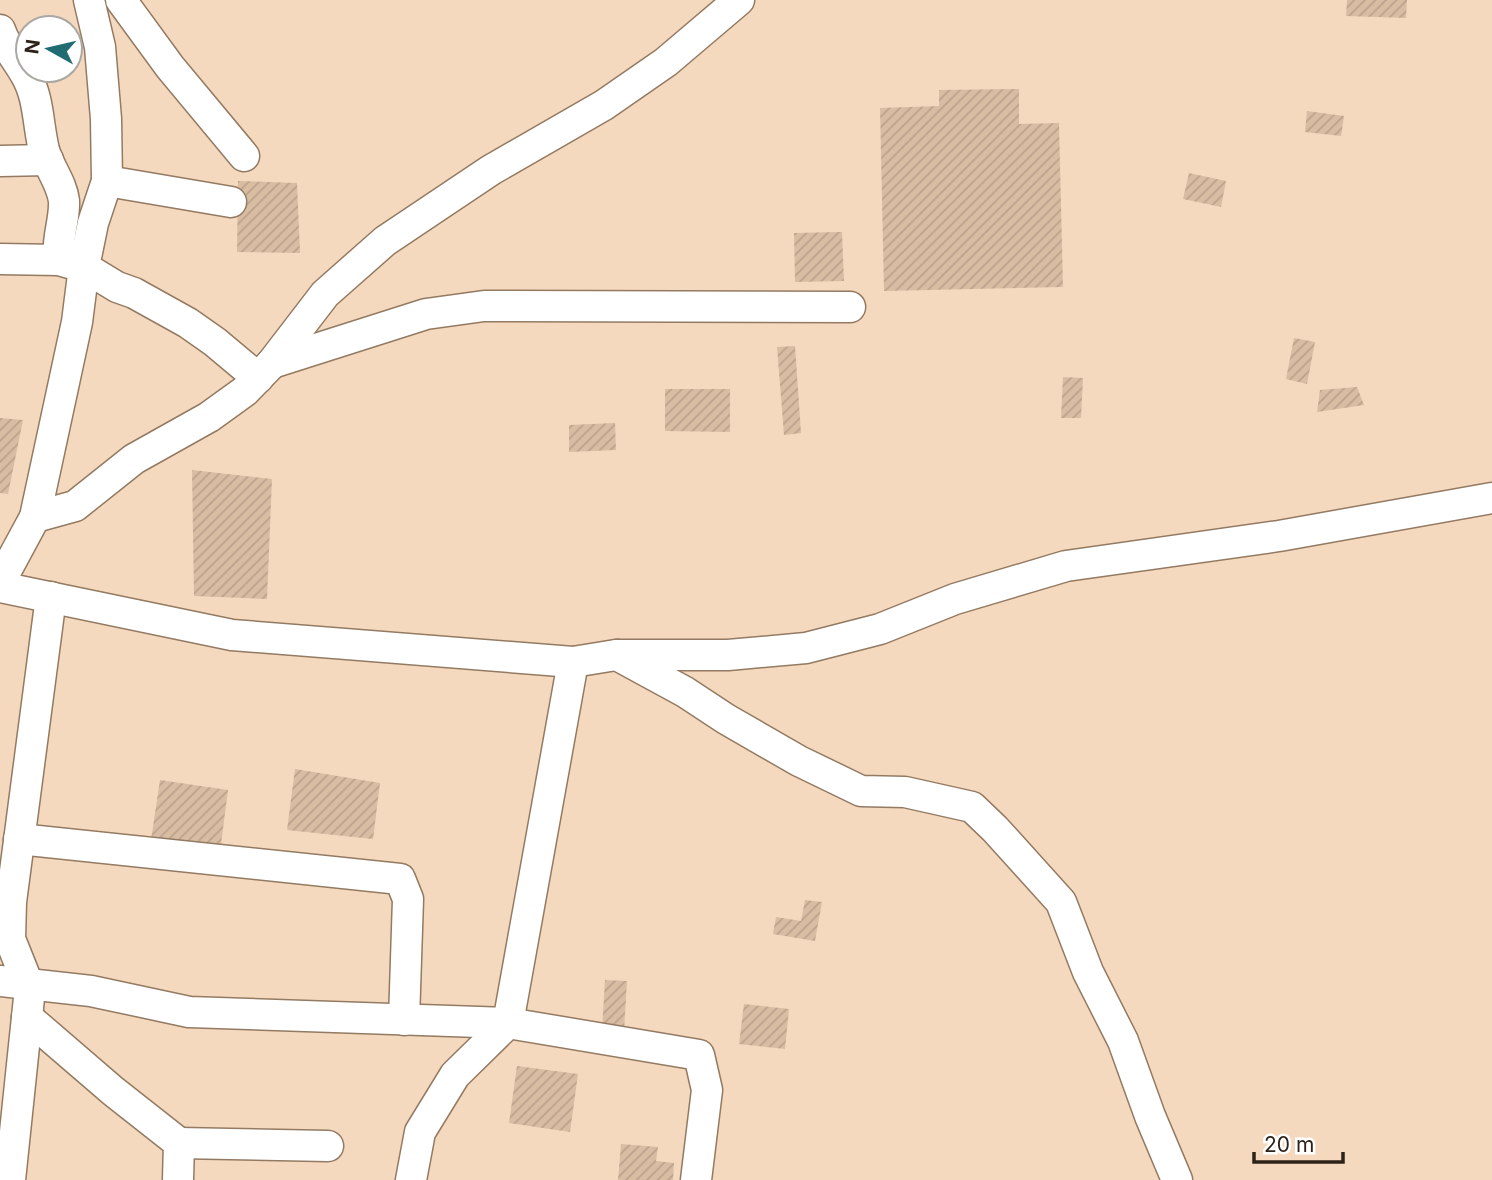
<svg xmlns="http://www.w3.org/2000/svg" width="1492" height="1180" font-family="Inter,sans-serif">
<style>
.building{fill:url(#building-hatch)}
.lines{fill:none;stroke-linecap:round;stroke-linejoin:round}
.minor-casing{stroke:#937a62;stroke-width:33}
.minor{stroke:#fff;stroke-width:30}
</style>
<defs>
<pattern id="building-hatch" width="6" height="6" patternUnits="userSpaceOnUse" patternTransform="scale(1.75)"><rect width="6" height="6" fill="#d9bda3"/><path d="M-1 1l2-2M0 6l6-6M5 7l2-2" fill="none" stroke="#bba28c"/></pattern>
</defs>
<rect width="100%" height="100%" fill="#f5d9be"/>
<g class="building">
<polygon points="1347,0 1407,0 1406,18 1346,16"/>
<polygon points="1019,89 1019,124 1059,123 1063,287 884,291 880,108 939,106 939,90"/>
<polygon points="1307,111 1344,116 1341,136 1305,132"/>
<polygon points="1189,173 1226,181 1221,207 1183,199"/>
<polygon points="238,181 297,183 300,253 237,252"/>
<polygon points="842,232 844,281 795,282 794,233"/>
<polygon points="1294,338 1315,342 1307,384 1286,379"/>
<polygon points="795,346 801,433 784,435 777,347"/>
<polygon points="1063,377 1083,378 1081,418 1061,418"/>
<polygon points="1357,387 1364,405 1317,412 1320,390"/>
<polygon points="665,389 730,389 730,432 665,431"/>
<polygon points="0,418 23,420 8,494 0,493"/>
<polygon points="615,423 616,450 569,452 569,425"/>
<polygon points="192,470 272,479 267,599 194,596"/>
<polygon points="295,769 380,783 373,839 287,830"/>
<polygon points="160,780 228,790 220,852 151,840"/>
<polygon points="805,900 822,902 815,941 773,934 776,917 801,921"/>
<polygon points="605,980 627,981 624,1031 602,1030"/>
<polygon points="744,1004 789,1009 785,1049 739,1044"/>
<polygon points="517,1066 578,1074 570,1132 509,1123"/>
<polygon points="621,1144 658,1147 656,1161 674,1163 673,1180 618,1180"/>
</g>
<g class="lines">
<g class="minor-casing">
<g id="minor">
<polyline points="121,0 170,67 244,156"/>
<path d="M0,30c6,18 18,30 27,47 12,22 11,49 17,73 5,18 18,33 20,51 1,20 -8,39 -5,59"/>
<polyline points="0,161 48,160"/>
<polyline points="107,181 231,202"/>
<polyline points="0,259 59,260 84,267 117,287 134,293 188,323 215,342 258,378"/>
<polyline points="272,363 426,314 484,306 850,307"/>
<polyline points="35,517 75,506 134,459 209,417 245,391 272,363 325,294 385,241 491,170 604,105 666,62 739,0"/>
<polyline points="0,582 35,517 77,322 84,267 93,223 107,181 106,119 100,47 89,0"/>
<polyline points="0,587 232,635 573,662 616,655 728,655 806,648 880,629 955,599 1066,566 1279,536 1492,498"/>
<polyline points="617,655 685,692 726,719 799,761 861,791 905,792 972,807 995,829 1061,902 1088,972 1123,1041 1150,1116 1177,1180"/>
<polyline points="19,839 400,879 408,899 404,1020"/>
<polyline points="0,981 28,984 10,939 11,902 51,597"/>
<polyline points="27,1017 113,1091 179,1143 178,1180"/>
<polyline points="179,1143 328,1146"/>
<polyline points="10,1180 29,998 28,984 91,991 189,1012 508,1023 699,1055 707,1090 696,1180"/>
<polyline points="411,1180 420,1132 455,1075 508,1023 573,662"/>
</g>
</g>
<use href="#minor" class="minor"/>
</g>
<g transform="translate(49 49) rotate(278)"><circle r="33" fill="#ffffff" stroke="#aba7a3" stroke-width="2"/>
<path d="M0-5L12 26L0 18L-12 26Z" fill="#216c73"/>
<text y="-10" font-size="19" font-weight="bold" text-anchor="middle" fill="#2d2218">N</text>
</g>
<path d="M1254 1152v10h89v-10" fill="none" stroke="#2d2218" stroke-width="3.5"/>
<text x="1264" y="1152" font-size="21" fill="#2d2218" stroke="#ffffff" stroke-width="5" paint-order="stroke">20 m</text>
</svg>
